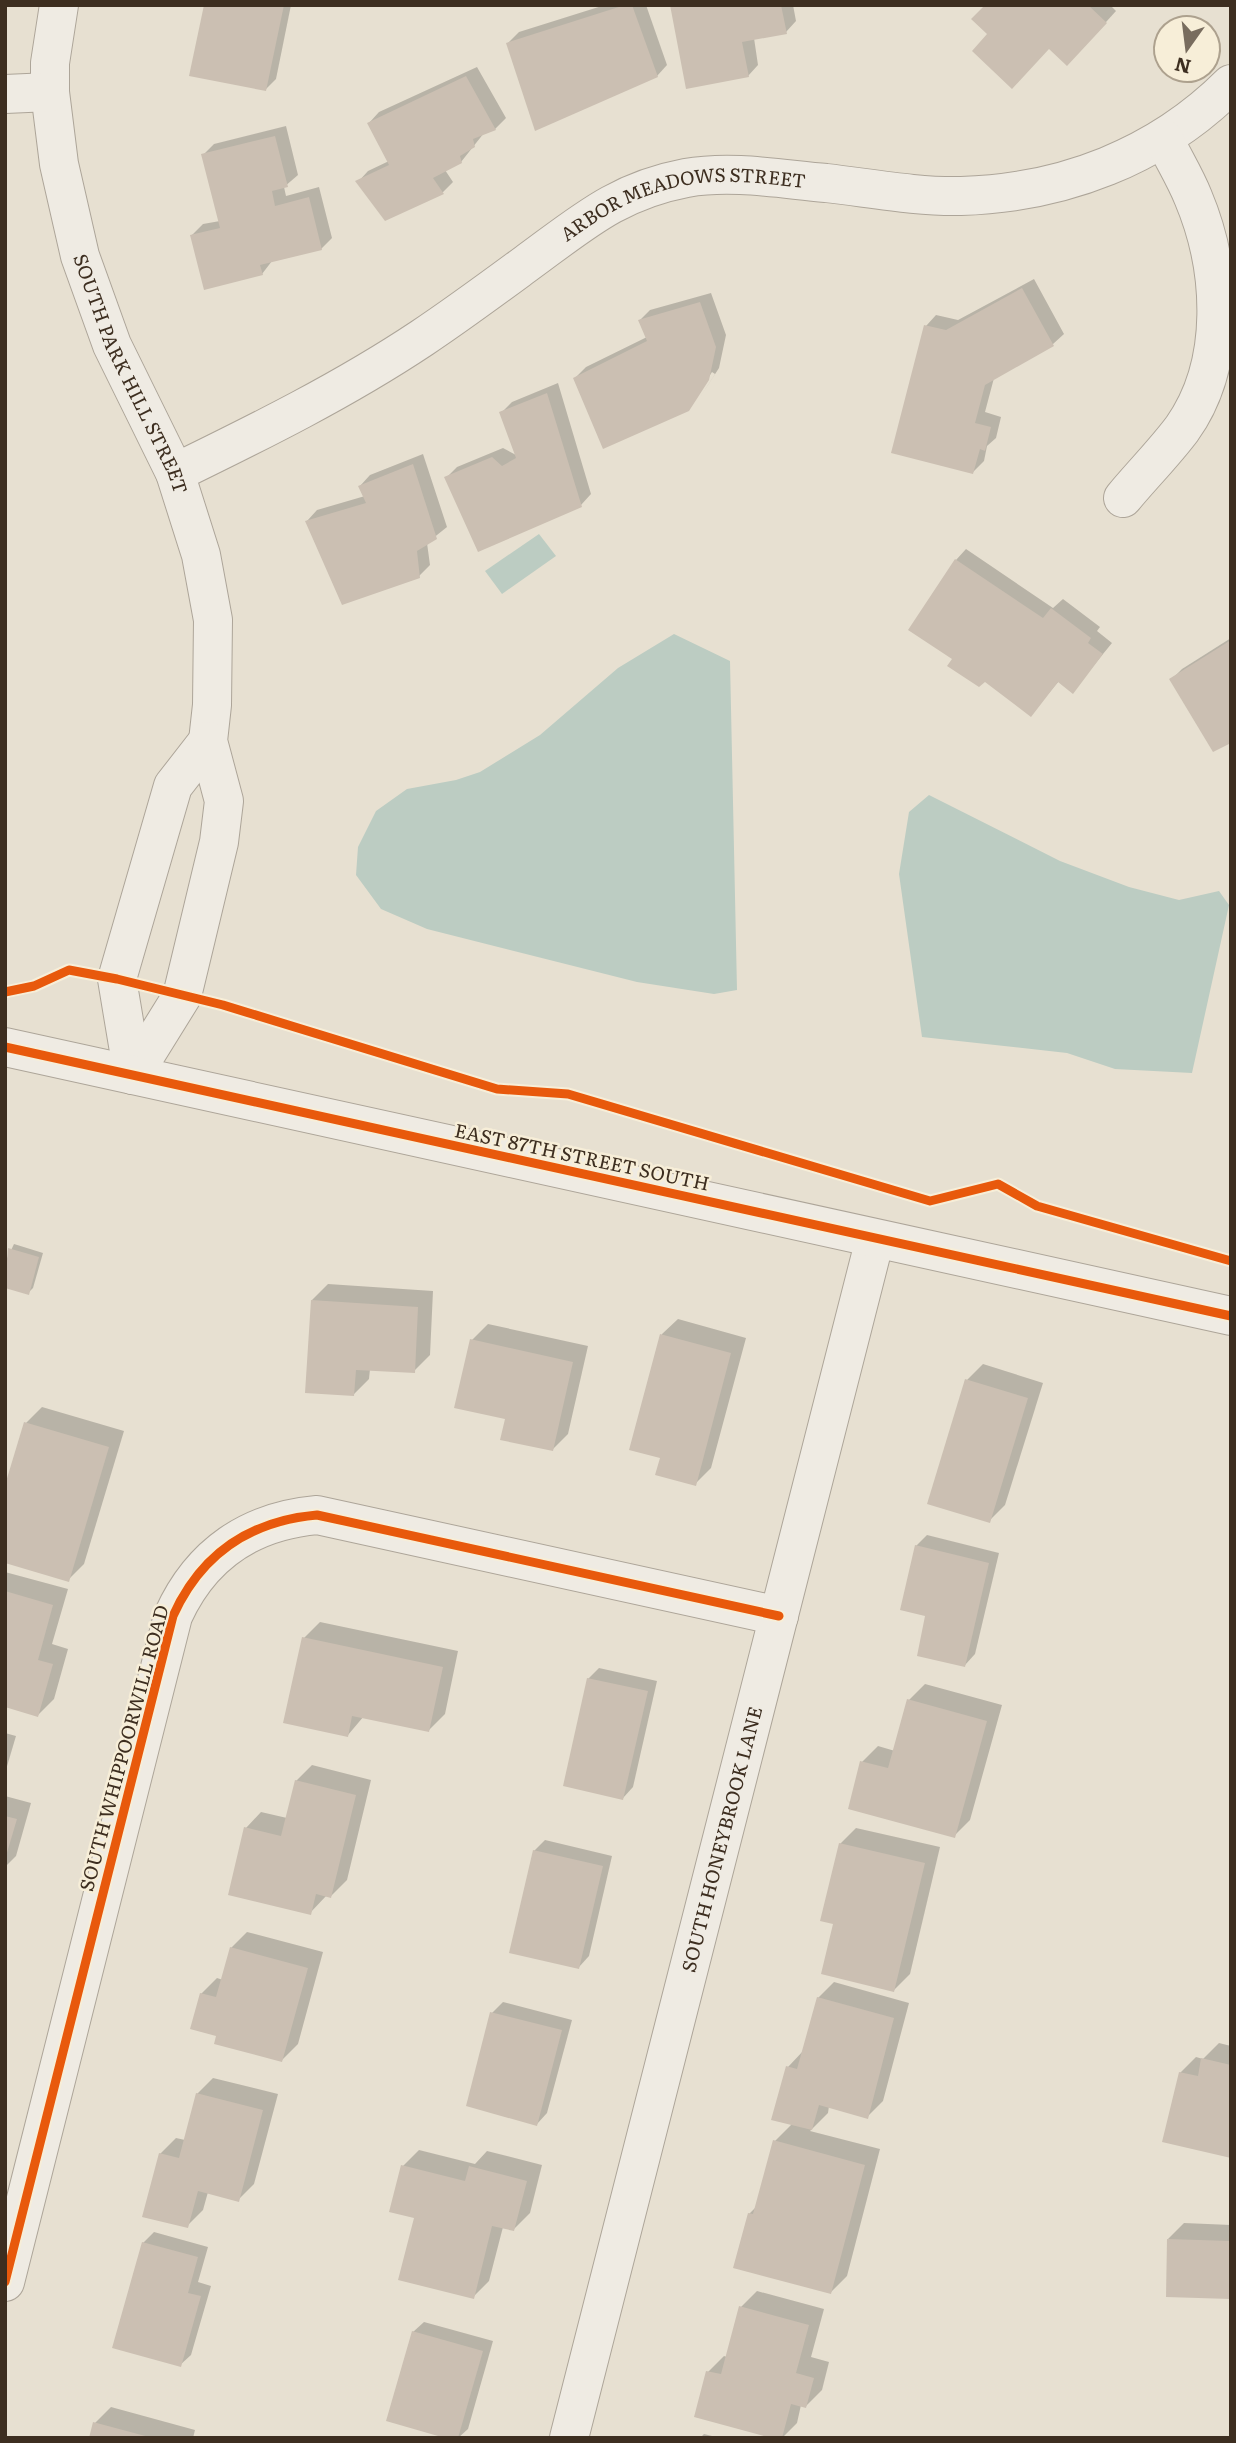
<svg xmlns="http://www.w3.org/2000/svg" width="1236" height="2443" font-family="Literata,serif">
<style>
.water{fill:#bcccc2}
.shadow{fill:#0003}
.building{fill:#cbbfb2}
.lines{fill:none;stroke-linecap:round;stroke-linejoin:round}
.minor-casing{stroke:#ada599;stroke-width:40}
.tertiary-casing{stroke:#ada599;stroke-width:40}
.minor{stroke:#efebe3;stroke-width:38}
.tertiary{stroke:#efebe3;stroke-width:38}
.cycleway-casing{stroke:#f7eed8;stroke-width:13}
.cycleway{stroke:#e8590c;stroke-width:9}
.labels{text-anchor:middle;stroke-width:5;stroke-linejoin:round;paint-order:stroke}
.street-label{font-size:19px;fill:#3d2e20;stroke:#f7eed8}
</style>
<rect width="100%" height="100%" fill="#e7e0d1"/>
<g class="water">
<polygon points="539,534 556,556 502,594 485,571"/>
<polygon points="674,634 730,661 737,990 714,994 637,982 427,929 381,909 356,875 358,847 376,811 407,789 456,780 480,772 540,735 618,668"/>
<polygon points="929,795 1060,861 1129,887 1179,900 1219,891 1229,905 1192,1073 1115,1069 1067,1053 922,1037 899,874 909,812"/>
</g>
<g class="shadow">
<polygon points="205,5 291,5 276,79 266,89"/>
<polygon points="605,5 646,5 667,65 657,76 508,43 519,32"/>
<polygon points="672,5 793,5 796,21 786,32 754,38 758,65 748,76"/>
<polygon points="987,5 1110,5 1116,11 1078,53 989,34"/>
<polygon points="477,67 506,118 495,129 484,133 461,162 445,170 453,182 443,192 385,219 358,182 368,171 389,161 369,123 379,112"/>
<polygon points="286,126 298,175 284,187 286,196 319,187 332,238 321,249 272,261 262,274 192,235 203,224 220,221 203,155 214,144"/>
<polygon points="1034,279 1064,334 1053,344 994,378 985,412 1001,417 996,438 987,446 984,461 973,472 926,326 936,315 958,320"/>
<polygon points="711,293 726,335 719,368 699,399 715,374 712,372 688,410 575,378 586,367 647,337 640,320 650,310"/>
<polygon points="558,383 591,494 581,505 446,478 457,467 503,448 516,455 501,413 512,402"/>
<polygon points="423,454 447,527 427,543 430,565 419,576 307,521 317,510 365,496 360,486 370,475"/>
<polygon points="966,549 1053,608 1063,599 1100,627 1097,631 1112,643 1072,692 1059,681 1031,714 955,658 956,560"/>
<polygon points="1231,638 1231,741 1171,680 1182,669"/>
<polygon points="14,1244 43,1253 33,1288 28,1293 5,1287 5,1263"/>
<polygon points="328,1284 433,1291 430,1355 414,1371 370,1369 369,1379 354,1394 312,1300"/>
<polygon points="678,1319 746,1338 711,1468 695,1484 662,1457 631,1449 662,1334"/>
<polygon points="488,1324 588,1346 568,1434 552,1450 507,1418 472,1340"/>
<polygon points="983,1364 1043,1383 1005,1505 989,1521 967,1380"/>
<polygon points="42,1407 124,1431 84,1564 68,1580 26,1423"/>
<polygon points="927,1535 999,1553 975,1654 965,1665 927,1615 916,1546"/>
<polygon points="5,1572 68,1589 52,1644 68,1649 54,1699 38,1715 5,1706"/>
<polygon points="320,1622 458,1651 445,1714 429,1730 364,1716 348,1735 304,1638"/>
<polygon points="599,1668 657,1681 633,1787 623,1798 588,1679"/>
<polygon points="925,1684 1002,1705 970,1820 954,1836 862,1762 878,1746 895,1751 909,1700"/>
<polygon points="5,1733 16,1736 5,1773"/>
<polygon points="312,1765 371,1780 347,1880 331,1896 327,1895 310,1913 246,1828 261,1812 287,1818 296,1781"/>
<polygon points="5,1796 31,1803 16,1856 5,1867"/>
<polygon points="856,1828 940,1847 910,1974 894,1990 840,1844"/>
<polygon points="545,1840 612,1856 589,1956 579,1967 534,1851"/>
<polygon points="247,1932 323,1952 298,2044 282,2060 218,2034 201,1994 217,1978 223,1980 231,1948"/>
<polygon points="834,1982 909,2003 883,2101 867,2117 829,2106 828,2113 810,2131 880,2149 847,2276 831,2292 749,2214 758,2205 775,2141 793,2123 788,2067 804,2050 818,1998"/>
<polygon points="503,2002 572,2020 547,2113 537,2124 492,2013"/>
<polygon points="1219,2043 1231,2046 1231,2156 1180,2073 1196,2057 1203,2059"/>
<polygon points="213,2078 278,2094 254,2184 238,2200 208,2192 203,2210 187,2226 160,2154 176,2138 185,2140 197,2094"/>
<polygon points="419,2150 475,2164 487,2151 542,2165 530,2213 514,2229 503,2227 489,2281 473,2297 416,2217 403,2166"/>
<polygon points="1184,2223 1231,2225 1231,2297 1168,2239"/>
<polygon points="154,2232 208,2247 198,2282 211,2286 191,2355 180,2365 143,2243"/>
<polygon points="757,2291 824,2309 811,2357 829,2362 822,2390 806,2406 801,2405 797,2423 782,2438 708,2372 724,2356 727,2357 741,2307"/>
<polygon points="424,2322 493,2341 468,2429 458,2438 451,2438 413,2332"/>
<polygon points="111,2407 195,2430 193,2438 91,2438 95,2423"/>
<polygon points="704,2434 720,2438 700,2438"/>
</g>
<g class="building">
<polygon points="204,5 284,5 266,91 189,76"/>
<polygon points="625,5 632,5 658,77 535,131 506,43"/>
<polygon points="670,5 781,5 787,34 742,42 749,77 686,89"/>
<polygon points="985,5 1088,5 1107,23 1067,66 1049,49 1012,89 972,51 987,34 971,19"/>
<polygon points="466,76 496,130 473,139 475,147 460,156 462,163 433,178 444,194 385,221 355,181 389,165 367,123"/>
<polygon points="275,136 288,187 272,191 275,206 309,197 322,250 260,265 263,275 204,290 190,235 220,228 201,154"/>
<polygon points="1022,288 1054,346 985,385 975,423 991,427 985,451 980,449 973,474 891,453 924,325 946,330"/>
<polygon points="700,302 716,347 709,380 689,411 603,449 573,378 647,341 638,320"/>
<polygon points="547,393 582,507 478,552 444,477 492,457 502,466 516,458 499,412"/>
<polygon points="413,464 437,539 417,551 420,578 342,605 305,521 366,503 358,486"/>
<polygon points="955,559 1043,618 1051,608 1091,638 1088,643 1103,654 1073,694 1058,682 1031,717 985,682 979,687 947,666 952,659 908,630"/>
<polygon points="1231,640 1231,743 1213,752 1169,679"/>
<polygon points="8,1248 39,1257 29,1295 5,1288"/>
<polygon points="311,1300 418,1307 415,1373 356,1370 354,1396 305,1393"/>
<polygon points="660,1334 731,1353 696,1486 655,1475 660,1458 629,1450"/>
<polygon points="470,1339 573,1362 553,1451 500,1440 505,1419 454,1408"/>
<polygon points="965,1379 1028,1398 990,1523 927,1504"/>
<polygon points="24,1422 109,1447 69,1582 5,1563 5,1485"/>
<polygon points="915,1545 989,1563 965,1667 917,1656 925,1616 900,1610"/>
<polygon points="5,1591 53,1605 38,1660 53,1664 38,1717 5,1707"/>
<polygon points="302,1637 443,1667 429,1732 352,1716 348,1737 283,1723"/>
<polygon points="587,1678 648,1691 623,1800 563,1786"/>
<polygon points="907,1699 987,1721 955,1838 848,1809 860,1761 888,1768"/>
<polygon points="295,1780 356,1795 331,1898 316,1894 311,1915 228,1895 244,1827 281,1836"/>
<polygon points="5,1816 17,1819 6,1856 5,1856"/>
<polygon points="839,1843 925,1863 894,1992 821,1974 833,1924 820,1921"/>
<polygon points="533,1850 603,1866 579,1969 509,1953"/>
<polygon points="230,1947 308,1968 282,2062 214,2044 216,2036 190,2029 200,1993 216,1997"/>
<polygon points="817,1997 894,2018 868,2119 819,2105 812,2130 771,2120 786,2066 797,2069"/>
<polygon points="490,2012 562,2030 537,2126 466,2106"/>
<polygon points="1201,2058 1231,2065 1231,2158 1162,2142 1179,2072 1198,2076"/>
<polygon points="196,2093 263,2110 239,2202 198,2191 188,2228 142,2217 159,2153 179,2158"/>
<polygon points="773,2140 865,2165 831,2294 733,2268 748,2213 753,2214"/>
<polygon points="401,2165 465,2181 469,2166 527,2181 514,2231 492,2226 474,2299 398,2280 414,2218 389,2212"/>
<polygon points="1167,2239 1231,2241 1231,2299 1166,2297"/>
<polygon points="142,2242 198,2257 188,2293 201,2296 181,2367 112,2348"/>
<polygon points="739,2306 809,2325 796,2373 814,2378 806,2408 791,2404 782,2438 771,2438 694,2417 706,2371 721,2374"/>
<polygon points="412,2331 483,2351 458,2438 445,2438 386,2421"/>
<polygon points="93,2422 149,2437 149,2438 89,2438"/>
</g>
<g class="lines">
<g class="minor-casing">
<g id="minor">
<path id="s1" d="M59,5l-9,58v29l9,72 21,92 32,89 63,128 26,82 12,65 -1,85 -4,36 16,60 -5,41 -37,154 -49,79"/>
<polyline points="5,94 50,92"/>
<path id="s2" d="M175,473c84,-41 169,-83 247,-135 36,-24 71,-50 105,-75 55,-40 90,-72 159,-85 46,-8 94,1 140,5 44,5 91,14 135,13 102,-3 197,-39 270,-112"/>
<path d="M1123,498c19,-23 41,-45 59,-69 47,-66 41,-161 11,-232 -8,-20 -20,-39 -29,-58"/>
<polyline points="133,1075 117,979 173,786 208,741"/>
<path d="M5,2282l168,-666c28,-62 77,-95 144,-101l462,101"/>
<path id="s3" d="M569,2438l306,-1199"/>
</g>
</g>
<g class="tertiary-casing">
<polyline id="tertiary" points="5,1047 1231,1316"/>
</g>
<use href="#minor" class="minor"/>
<use href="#tertiary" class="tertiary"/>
<g class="cycleway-casing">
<g id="cycleway">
<polyline points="5,992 34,986 69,970 117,979 223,1005 497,1089 568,1094 930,1201 998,1184 1037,1206 1231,1261"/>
<polyline points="5,1047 1231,1316"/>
<path d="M5,2282l168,-666c28,-62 77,-95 144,-101l462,101"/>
</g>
</g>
<use href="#cycleway" class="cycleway"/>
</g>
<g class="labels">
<g class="street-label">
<text dy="7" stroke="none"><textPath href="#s2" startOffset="584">ARBOR MEADOWS STREET</textPath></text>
<text dy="7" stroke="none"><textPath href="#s1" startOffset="383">SOUTH PARK HILL STREET</textPath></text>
<text transform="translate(582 1157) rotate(12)" y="7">EAST 87TH STREET SOUTH</text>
<text transform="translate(124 1748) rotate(-75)" y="7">SOUTH WHIPPOORWILL ROAD</text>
<text dy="7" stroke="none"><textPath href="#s3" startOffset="618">SOUTH HONEYBROOK LANE</textPath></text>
</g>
</g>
<rect width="1236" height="2443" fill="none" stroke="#3d2e20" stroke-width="14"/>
<g transform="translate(1187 49) rotate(194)"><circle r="33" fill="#f7eed8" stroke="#ada18e" stroke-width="2"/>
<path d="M0-5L12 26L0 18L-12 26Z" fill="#786c5e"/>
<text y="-10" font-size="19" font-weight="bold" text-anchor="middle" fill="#3d2e20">N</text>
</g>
</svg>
